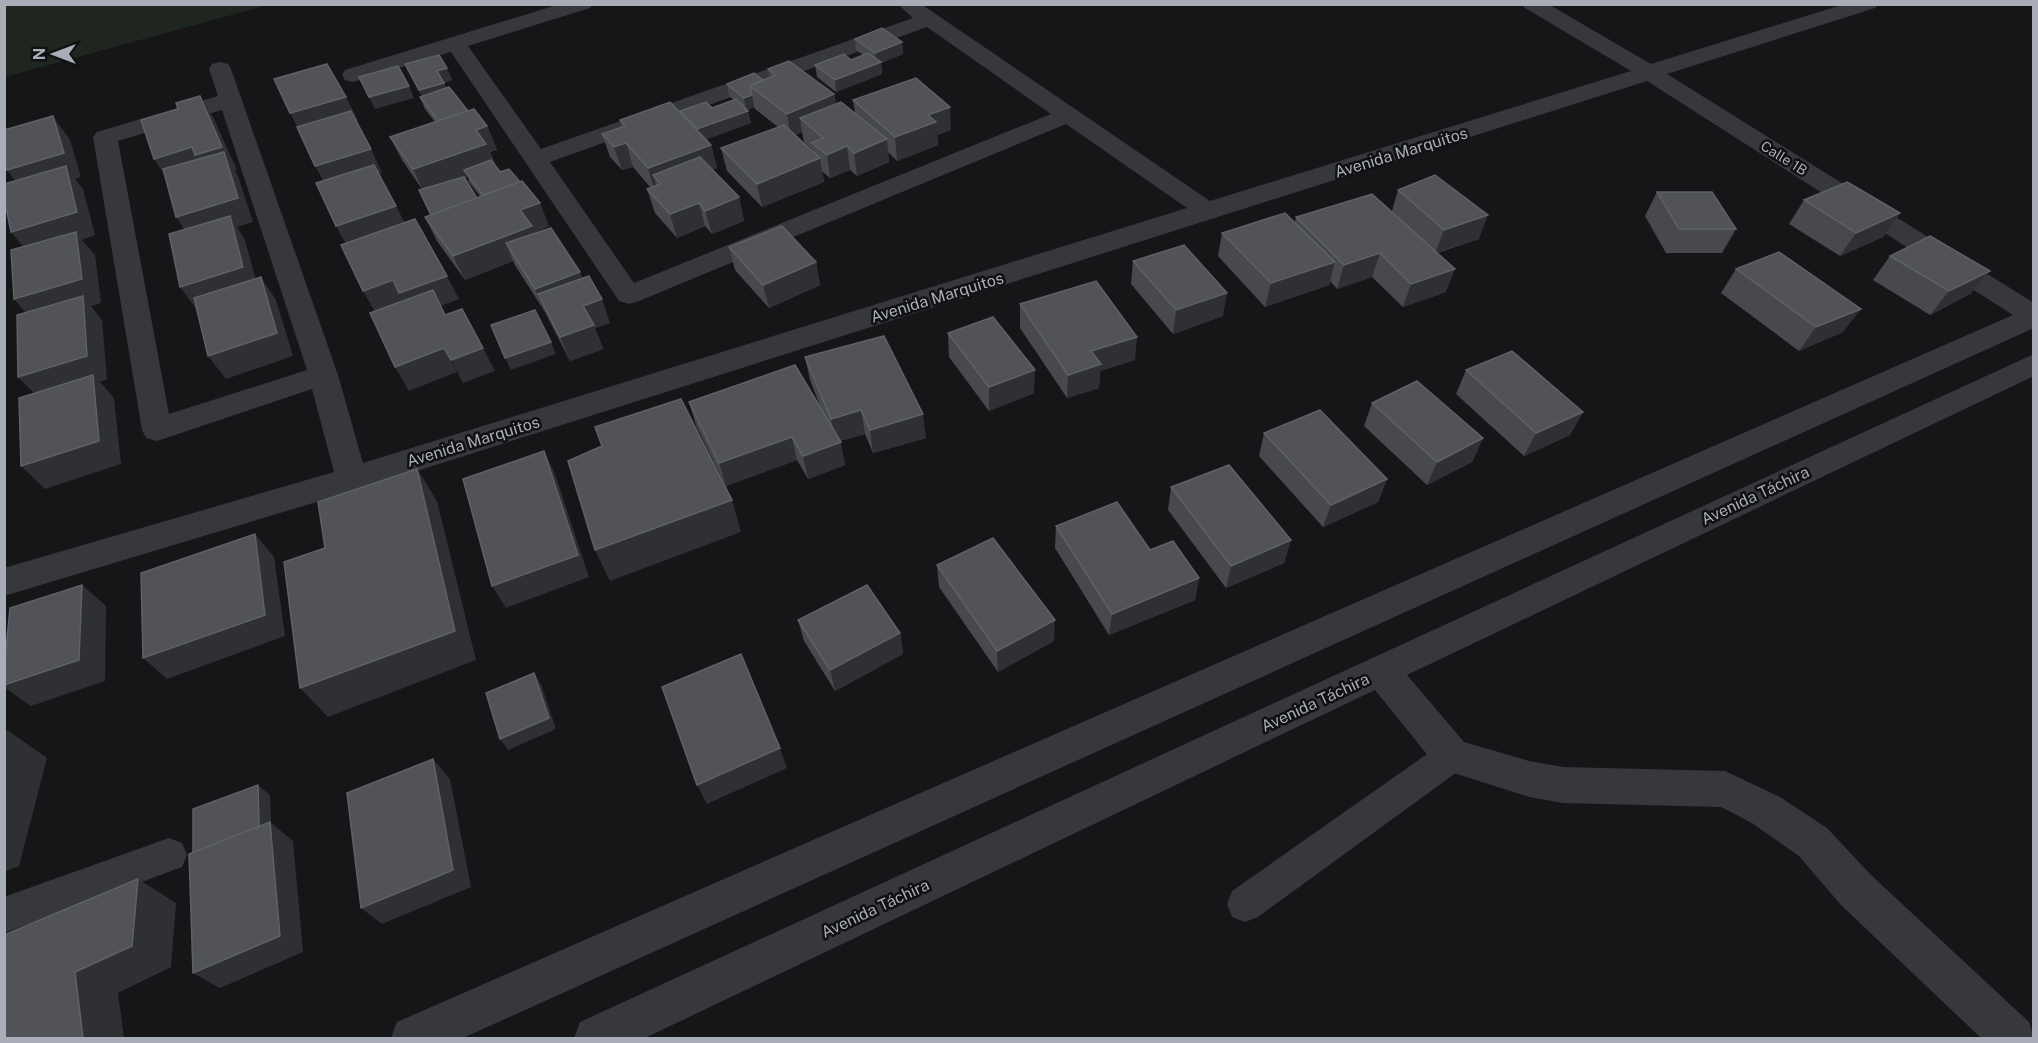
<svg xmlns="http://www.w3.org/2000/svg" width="2038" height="1043" font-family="'Public Sans',sans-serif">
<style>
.green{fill:#1e261f}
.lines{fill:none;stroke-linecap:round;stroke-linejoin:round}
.lane{fill:#37383d;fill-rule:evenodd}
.street{fill:#37383d;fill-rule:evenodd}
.wall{fill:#47494d;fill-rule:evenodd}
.shaded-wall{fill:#2f3033}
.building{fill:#525359;stroke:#5f6168;stroke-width:1.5}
.labels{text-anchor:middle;stroke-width:5;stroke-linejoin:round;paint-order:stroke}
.far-street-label{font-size:14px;fill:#a8adb8;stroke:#111113}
.street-label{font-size:16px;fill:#a8adb8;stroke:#111113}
</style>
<rect width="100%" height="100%" fill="#161618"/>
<polygon class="green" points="5,4 268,4 268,5 5,77"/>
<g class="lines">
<g class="lane">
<polygon points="1452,741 1464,745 1469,756 1464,767 1258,917 1245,922 1232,917 1227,904 1232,891 1440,745"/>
<polygon points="169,838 182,843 187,855 182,867 4,933 4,897"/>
</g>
<g class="street">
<path d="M560,4h33l-3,4 -122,38 73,103 372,-131 -12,-11 1,-3h19l289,197 421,-130 -106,-63 -3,-4h26l103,60 194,-60h33l-3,4 -208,66 367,229v25l-1571,710h-72l6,-16 1616,-707 -366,-234 -1284,407 -359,108v-28l330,-96 -22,-83 -155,52 -11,-3 -4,-8 -49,-293 4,-5 121,-36 -9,-27 3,-5 8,-2 8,2 3,5 107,306 25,88 824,-255 -121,-84 -427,177 -10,3 -10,-3 -168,-249 -98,30 -8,-2 -3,-5 3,-5zM927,27l124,87 -417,169 -84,-121zM222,110l85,260 -138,44 -51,-273z"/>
<polygon points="2034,354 2034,376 1407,675 1464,742 1529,761 1563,767 1725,771 1780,797 1827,828 1871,875 2029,1022 2034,1038 1981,1038 1841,905 1799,856 1752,823 1721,807 1563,803 1529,797 1438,768 1375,690 645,1038 574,1038 580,1022"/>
</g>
</g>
<g class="wall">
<polygon points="855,39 902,42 903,54 881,63 882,74 836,92 817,77 815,65 851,60 863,55 856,50"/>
<path d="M405,64l42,4 5,12 -8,3 2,5 22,23 19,15 10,24 -7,2 6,14 53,60 -14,6v1l48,45 27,45 -15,5 8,21 -33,12 -25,-49 -29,-45 -3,-6 -48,19 -28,-39 -12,-24 6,-2 -9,-26 -20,-29 -12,-23 45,-15 -10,-13 -5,-12 2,-1zM468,177l1,5 11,14 -3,2 -12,-20z"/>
<path d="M768,69l66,25 2,10 19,9 -2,-13 98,30 -14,5 1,10 -41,16 -9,-9 1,10 -32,14 -7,-6 -20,8 -8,-7 2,11 -62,25 -35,-36 -6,-23 57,-21 -23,-18 -1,-2 -7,3 4,13 -45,16 5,6 6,23 -5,2 27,27 5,24 -32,13 -7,-8 -28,12 -22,-25 -8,-24 4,-1 -18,-21 -11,3 -12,-13 -8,-23 20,-7 -2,-7 92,-12 22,-8 -5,-4 -2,-12 36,-4 7,-2zM802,132l2,10 9,8 1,2 -19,-17z"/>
<polygon points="1398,190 1479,239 1437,253 1446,292 1403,307 1372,277 1337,289 1330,281 1329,285 1265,307 1218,256 1222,233 1295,222 1296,217 1392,211"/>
<polygon points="1657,192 1736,229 1722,253 1666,253 1645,216"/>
<polygon points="1804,200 1900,213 1883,237 1840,256 1789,224"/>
<polygon points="729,247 816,262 820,285 769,308 735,270"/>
<polygon points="1890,256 1990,271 1970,294 1930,315 1873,280"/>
<polygon points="1133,261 1223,316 1173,334 1131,284"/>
<polygon points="1736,269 1843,332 1799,351 1721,293"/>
<polygon points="1020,304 1135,360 1100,371 1099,388 1067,398 1020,328"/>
<polygon points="948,333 1034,393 989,411 949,357"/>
<polygon points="805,357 926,438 873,453 865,434 840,441 845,465 808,479 797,460 726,486 696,425 689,402 822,411 810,380"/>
<polygon points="1466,370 1583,412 1570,435 1524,456 1456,394"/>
<polygon points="1372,403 1483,438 1472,462 1427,485 1364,426"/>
<polygon points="1264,433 1387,479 1378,502 1323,527 1259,456"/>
<polygon points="1171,487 1291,540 1284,563 1226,588 1168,510"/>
<polygon points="1056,526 1150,550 1199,578 1195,600 1109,635 1055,548"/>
<polygon points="937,565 1054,641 998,672 939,587"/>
<polygon points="798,620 900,633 903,654 835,691 804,641"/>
</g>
<g class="shaded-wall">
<polygon points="902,42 903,54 881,63 882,74 836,92 835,80 876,64 875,53"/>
<polygon points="447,68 452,80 442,83 437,71"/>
<polygon points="444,83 449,95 425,102 419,90"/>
<polygon points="409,86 414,98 375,109 369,97"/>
<polygon points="834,94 837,117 800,118 802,132 791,137 787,114"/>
<polygon points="752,95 754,107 746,110 744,98"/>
<polygon points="200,96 214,119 237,170 235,171 238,176 253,222 237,227 245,240 259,291 197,310 180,287 192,241 176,217 170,182 154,159"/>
<polygon points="346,97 358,120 303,137 290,113"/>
<polygon points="950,107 951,130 937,135 938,145 897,161 895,137 928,115"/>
<polygon points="748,111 751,123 700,142 697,129"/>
<polygon points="53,116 70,140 81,177 75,179 83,189 95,235 82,240 95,255 101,303 91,306 102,320 107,379 100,382 114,398 121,464 45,489 21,466 41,400 18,377 35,323 14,299 31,256 11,232 25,194 7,170"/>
<polygon points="487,126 497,150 490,152 496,167 464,170 468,177 424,193 413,169 476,130"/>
<polygon points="887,139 889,162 857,176 854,153"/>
<polygon points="626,143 633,167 622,170 614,147"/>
<polygon points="711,145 717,168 662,189 661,184 653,175 658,191 655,192 648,168"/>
<polygon points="847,146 850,170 830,178 827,155"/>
<polygon points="371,149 382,173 328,189 315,166"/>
<polygon points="820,158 824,182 762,207 757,184"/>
<polygon points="739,197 744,221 712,234 705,211"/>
<polygon points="540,203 549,226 535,232 541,249 506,243 513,261 465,280 453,256 520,210"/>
<polygon points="699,203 705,226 677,238 670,214"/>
<polygon points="396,206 408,229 349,249 336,226"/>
<polygon points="1900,213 1883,237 1840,256 1856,233"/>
<polygon points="1488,215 1479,239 1435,253 1444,230"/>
<polygon points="1380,253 1372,277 1337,289 1344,265"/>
<polygon points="816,262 820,285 769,308 763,285"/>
<polygon points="1335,262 1329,285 1265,307 1271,283"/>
<polygon points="1455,269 1446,292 1403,307 1411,284"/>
<polygon points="1990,271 1970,294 1930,315 1949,291"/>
<polygon points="580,272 589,296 538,294 545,313 535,289"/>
<polygon points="447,276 459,299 441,306 377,315 363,291 393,280"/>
<polygon points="261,277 276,300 293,356 226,379 208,356"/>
<polygon points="1227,293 1223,316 1173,334 1176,310"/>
<polygon points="602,299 610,323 595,328 603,349 570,361 560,337 583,306"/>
<polygon points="1861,309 1843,332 1799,351 1816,327"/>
<polygon points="1137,337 1135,360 1100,371 1099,388 1067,398 1068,375 1091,351"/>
<polygon points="551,342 556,354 511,370 505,358"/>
<polygon points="444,348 457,372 409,391 395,367"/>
<polygon points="483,348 495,371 463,383 451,360"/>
<polygon points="1035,370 1034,393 989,411 989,387"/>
<polygon points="861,410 865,434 836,442 831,419"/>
<polygon points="1583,412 1570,435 1524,456 1536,433"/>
<polygon points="923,414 926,438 873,453 870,430"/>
<polygon points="792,437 797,460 726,486 719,463"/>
<polygon points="1483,438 1472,462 1427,485 1437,462"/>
<polygon points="841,442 845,465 808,479 803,456"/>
<polygon points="544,451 555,474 589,577 506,608 492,586"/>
<polygon points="417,469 437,501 476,660 328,717 300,688"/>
<polygon points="1387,479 1378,502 1323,527 1331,505"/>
<polygon points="732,500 741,532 610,581 595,550"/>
<polygon points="255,534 274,557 285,636 167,679 143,658"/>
<polygon points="1291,540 1284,563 1226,588 1231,566"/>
<polygon points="1199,578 1195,600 1109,635 1112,614"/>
<polygon points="82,585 106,606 105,681 31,706 4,687 4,685"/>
<polygon points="1055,620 1054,641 998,672 997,651"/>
<polygon points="900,633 903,654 835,691 830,670"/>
<polygon points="534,673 541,684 556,729 508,750 500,739"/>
<polygon points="7,730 47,758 19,866 4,872 4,738"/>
<polygon points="780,748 787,768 707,804 697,785"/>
<polygon points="433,759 450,779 471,887 382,924 361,908"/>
<polygon points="258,785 270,795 271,823 293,841 303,952 220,988 193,973 206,866"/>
<polygon points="138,879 176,903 171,967 118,993 124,1038 83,1038 75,972"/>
</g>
<g class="building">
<polygon points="882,28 902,42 875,53 855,39"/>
<polygon points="868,53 881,62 835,80 815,65 844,54 851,60"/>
<polygon points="439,55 447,68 437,71 444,83 419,90 405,64"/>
<polygon points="789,61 834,94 787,114 750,86 776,75 768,69"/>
<polygon points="327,64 346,97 290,113 274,79"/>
<polygon points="398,66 409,86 369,97 359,77"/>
<polygon points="754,73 763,80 750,86 752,95 744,98 727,84"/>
<polygon points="916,78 950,107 928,115 936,122 895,137 853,100"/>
<polygon points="449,87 468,111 438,121 420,97"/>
<polygon points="200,96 222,147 195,155 192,147 154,159 141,120 178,109 176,103"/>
<polygon points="736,99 748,111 697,129 680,111 706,102 712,108"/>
<polygon points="670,102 711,145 648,168 626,143 614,147 602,134 625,126 620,120"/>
<polygon points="841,102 887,139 854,153 847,146 827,155 812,143 823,138 800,118"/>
<polygon points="474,109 487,126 476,130 486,144 413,169 390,137"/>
<polygon points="351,111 371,149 315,166 297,127"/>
<polygon points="53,116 64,153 7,170 4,161 4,130"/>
<polygon points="784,125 820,158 757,184 721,148"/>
<polygon points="224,152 238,198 176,217 163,169"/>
<polygon points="700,157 739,197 705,211 699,203 670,214 647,189 661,184 653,175"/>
<polygon points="491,160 500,172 509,169 520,182 483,195 464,170"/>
<polygon points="374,165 396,206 336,226 316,183"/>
<polygon points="66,166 77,212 11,232 4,198 4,184"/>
<polygon points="1435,175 1488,215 1444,230 1398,190"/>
<polygon points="464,177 477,198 431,215 419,190"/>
<polygon points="522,181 540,203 520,210 532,226 453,256 425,217"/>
<polygon points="1847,182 1900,213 1856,233 1804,200"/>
<polygon points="1657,192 1712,192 1736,229 1679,229"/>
<polygon points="1372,194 1455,269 1411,284 1380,253 1344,265 1296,217"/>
<polygon points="1285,213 1335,262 1271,283 1222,233"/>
<polygon points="230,216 243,267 180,287 169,234"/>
<polygon points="415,219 447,276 399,293 393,280 363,291 341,245"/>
<polygon points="782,226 816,262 763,285 729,247"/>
<polygon points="551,228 580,272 535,289 506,243"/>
<polygon points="76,232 82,279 14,299 11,250"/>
<polygon points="1930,236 1990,271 1949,291 1890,256"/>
<polygon points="1184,245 1227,293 1176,310 1133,261"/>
<polygon points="1779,252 1861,309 1816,327 1736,269"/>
<polygon points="589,276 602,299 583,306 594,325 560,337 538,294"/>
<polygon points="261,277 277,333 208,356 194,298"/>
<polygon points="1096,281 1137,337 1091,351 1101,364 1068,375 1020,304"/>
<polygon points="433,290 445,315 462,309 483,348 451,360 444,348 395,367 370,313"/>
<polygon points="83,296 87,356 18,377 17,315"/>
<polygon points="535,310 551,342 505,358 491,325"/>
<polygon points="993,317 1035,370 989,387 948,333"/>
<polygon points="884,336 923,414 870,430 861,410 831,419 805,357"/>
<polygon points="1512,351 1583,412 1536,433 1466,370"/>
<polygon points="795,365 841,442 803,456 792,437 719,463 689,402"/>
<polygon points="93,375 99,441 21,466 19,398"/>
<polygon points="1417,381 1483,438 1437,462 1372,403"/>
<polygon points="681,399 732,500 595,550 568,461 602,446 595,427"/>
<polygon points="1320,410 1387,479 1331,505 1264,433"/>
<polygon points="544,451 578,555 492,586 463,479"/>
<polygon points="1229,465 1291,540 1231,566 1171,487"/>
<polygon points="417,469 455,631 300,688 284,562 325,548 318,502"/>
<polygon points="1117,502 1150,550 1173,541 1199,578 1112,614 1056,526"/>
<polygon points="255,534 265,615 143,658 141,573"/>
<polygon points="993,538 1055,620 997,651 937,565"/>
<polygon points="82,585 79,660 4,685 4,670 10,608"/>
<polygon points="867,585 900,633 830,670 798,620"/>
<polygon points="741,654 780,748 697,785 662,687"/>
<polygon points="534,673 549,718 500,739 486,693"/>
<polygon points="433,759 453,870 361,908 347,793"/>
<polygon points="258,785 259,827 193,853 193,809"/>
<polygon points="270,822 280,936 193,973 189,854"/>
<polygon points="138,879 132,946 75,972 83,1038 4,1038 4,935"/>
</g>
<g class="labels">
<g class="far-street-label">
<text transform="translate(1784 158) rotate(32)" y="5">Calle 1B</text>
</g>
<g class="street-label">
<text transform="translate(1401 152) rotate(-17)" y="6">Avenida Marquitos</text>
<text transform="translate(937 297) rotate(-17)" y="6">Avenida Marquitos</text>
<text transform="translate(473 441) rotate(-17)" y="6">Avenida Marquitos</text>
<text transform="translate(1755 495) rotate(-25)" y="6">Avenida Táchira</text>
<text transform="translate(1315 702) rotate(-25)" y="6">Avenida Táchira</text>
<text transform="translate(875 908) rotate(-25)" y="6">Avenida Táchira</text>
</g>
</g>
<rect width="2038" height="1043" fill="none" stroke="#a8adb8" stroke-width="12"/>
<g transform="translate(54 54) rotate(270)" stroke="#111113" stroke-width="4.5" paint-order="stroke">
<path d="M0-4.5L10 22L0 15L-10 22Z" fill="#a8adb8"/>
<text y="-9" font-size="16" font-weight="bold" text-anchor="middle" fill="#a8adb8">N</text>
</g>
</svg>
